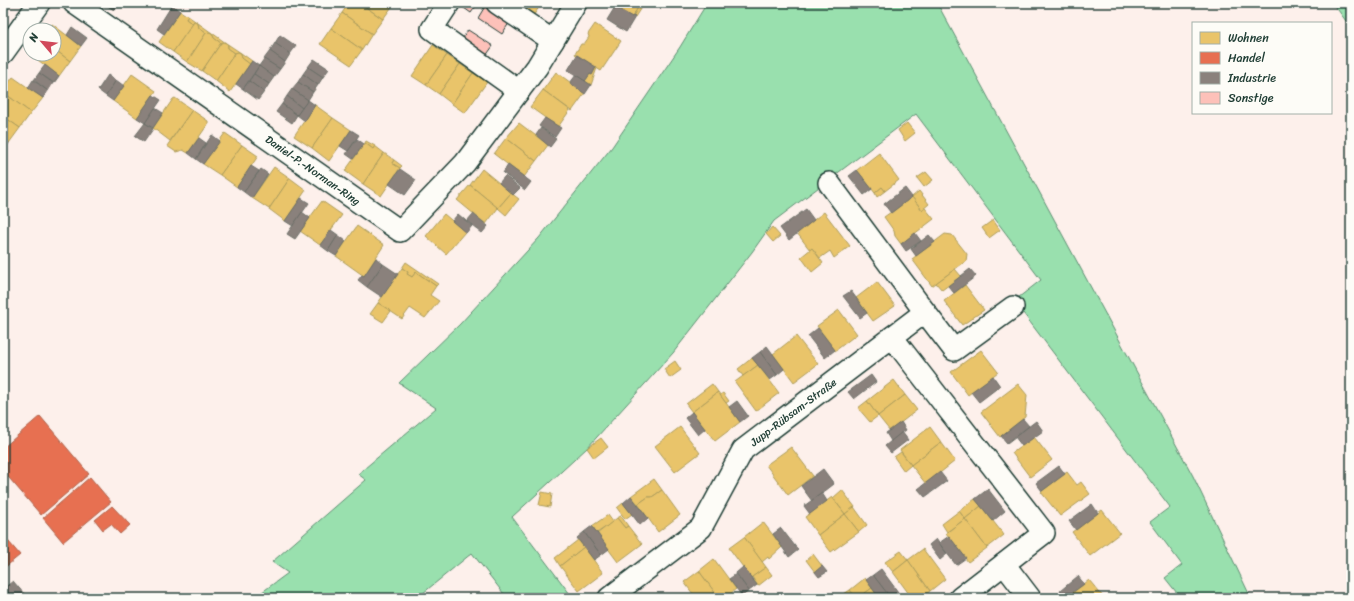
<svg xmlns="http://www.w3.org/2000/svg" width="1354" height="601" font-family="Sriracha,sans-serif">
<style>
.green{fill:#99e0ae;stroke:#5c8e71}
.homes{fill:#e9c46a;stroke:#ac9c5a}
.shops{fill:#e76f51;stroke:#ab6048}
.industry{fill:#8a817c;stroke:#6a6d66}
.building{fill:#fdc1b9;stroke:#1f3d34}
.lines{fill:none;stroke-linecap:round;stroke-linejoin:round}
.minor-casing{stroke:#1f3d34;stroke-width:24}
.minor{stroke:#fdfcf7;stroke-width:21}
.labels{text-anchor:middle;stroke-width:4;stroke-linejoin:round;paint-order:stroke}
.street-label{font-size:11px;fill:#1f3d34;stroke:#fdfcf7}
</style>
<rect width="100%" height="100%" fill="#fdf0eb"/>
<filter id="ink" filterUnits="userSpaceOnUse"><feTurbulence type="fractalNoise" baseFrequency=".025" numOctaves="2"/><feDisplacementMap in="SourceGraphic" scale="8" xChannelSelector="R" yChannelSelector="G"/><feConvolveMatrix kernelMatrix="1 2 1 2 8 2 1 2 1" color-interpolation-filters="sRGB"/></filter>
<g filter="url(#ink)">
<g class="green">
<polygon points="707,3 937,3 1193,476 1251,598 1181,598 1165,578 1182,565 1150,522 1170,507 1014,301 1041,280 916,114 774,221 752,252 673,353 587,448 512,517 573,598 507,598 472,553 417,598 254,598 288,573 272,562 366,480 358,474 436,408 399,383 460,324 539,238 612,147 680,47"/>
<polygon points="1333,3 1351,3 1351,28"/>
</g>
<g class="homes">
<polygon points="349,3 360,3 383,19 372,34 342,13"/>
<polygon points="360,3 393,3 394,4 383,19"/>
<polygon points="516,3 542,3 533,16"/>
<polygon points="608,3 641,3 632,17"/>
<polygon points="641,3 644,3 635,17 633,16"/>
<polygon points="180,11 188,16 186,19 193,24 173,52 159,42"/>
<polygon points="342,13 372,34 362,50 331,28"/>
<polygon points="188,16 198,23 193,24 186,19"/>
<polygon points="194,22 198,23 199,28 206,33 187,62 173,52"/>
<polygon points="198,23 212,33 206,33 199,28"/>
<polygon points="52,24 81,46 70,61 54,49 54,30 47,30"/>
<polygon points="595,24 621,41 601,71 575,54 581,44 584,44 589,37 588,34"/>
<polygon points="331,28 362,50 351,65 320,44"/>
<polygon points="209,32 212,33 214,38 221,43 202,71 187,62 206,33"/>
<polygon points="212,33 226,43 221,43 214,38"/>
<polygon points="223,42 226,43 228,45 228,48 235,53 216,81 202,71 221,43"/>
<polygon points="226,43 241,53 235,53 228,48 228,45"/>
<polygon points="433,45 447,55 426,85 412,76"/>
<polygon points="54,49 70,61 59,76 30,54 54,54"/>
<polygon points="238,52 241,53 242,58 250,64 230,92 216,81 235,53"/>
<polygon points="241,53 252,61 250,64 242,58"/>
<polygon points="447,55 460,64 439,94 426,85"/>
<polygon points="460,64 473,73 452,104 439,94"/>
<polygon points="596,67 597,68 591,85 585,81 590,74 592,75"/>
<polygon points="556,72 585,93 572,111 543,90"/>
<polygon points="473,73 487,82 465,113 452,104"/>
<polygon points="132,74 156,91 137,118 113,101"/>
<polygon points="13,77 43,98 31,113 3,92 3,90"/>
<polygon points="543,90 570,110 558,127 530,107"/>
<polygon points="3,92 31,113 20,128 3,116"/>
<polygon points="175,98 192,110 170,141 153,128 173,99"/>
<polygon points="315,105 333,118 312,148 294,136"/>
<polygon points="192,110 208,121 208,124 188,153 183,150 176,152 167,146"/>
<polygon points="3,116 20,128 9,143 3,139"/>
<polygon points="333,118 351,130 329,161 312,148"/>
<polygon points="519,123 548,145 536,161 506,138"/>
<polygon points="907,123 915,133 905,141 898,130"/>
<polygon points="225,133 242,145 220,175 203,164"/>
<polygon points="506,138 536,161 524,177 494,154"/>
<polygon points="366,141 375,146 373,149 365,143"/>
<polygon points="365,143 373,149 375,146 384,153 363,184 345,171"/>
<polygon points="242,145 258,156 237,187 220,175"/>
<polygon points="384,153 394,160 392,163 400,168 381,196 363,184"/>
<polygon points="879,153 899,180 885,191 882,187 875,193 857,170"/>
<polygon points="394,160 402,166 400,168 392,163"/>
<polygon points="274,167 290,178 269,209 252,198"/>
<polygon points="482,169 511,193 498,208 470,185"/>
<polygon points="926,172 933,180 924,187 917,178"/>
<polygon points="290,178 306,190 285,221 269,209"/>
<polygon points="470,185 498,208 486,224 457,200"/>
<polygon points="882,187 885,191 877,197 875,193"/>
<polygon points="919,191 929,204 922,210 912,197"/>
<polygon points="511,193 519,199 506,215 498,208"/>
<polygon points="912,197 922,210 925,208 934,219 901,244 895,236 894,231 884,217"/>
<polygon points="322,201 342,215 320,245 300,231"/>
<polygon points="824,212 850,246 834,258 830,251 820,258 812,248 810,250 797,233"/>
<polygon points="444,214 465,232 446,254 426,236"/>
<polygon points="993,220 1000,230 989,238 982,228"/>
<polygon points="357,226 384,245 364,276 336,256"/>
<polygon points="772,227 780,236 773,242 766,234"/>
<polygon points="945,234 952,235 967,254 966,261 932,286 912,259"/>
<polygon points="812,248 823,263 812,272 801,257"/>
<polygon points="406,262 438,284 436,286 416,272 412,277 407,274 408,272 402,268"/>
<polygon points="402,268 408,272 407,274 412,277 416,272 436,286 430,295 439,301 425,318 410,308 402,319 378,303"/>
<polygon points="955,269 961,276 942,290 936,283"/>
<polygon points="877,282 895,306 873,321 856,298"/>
<polygon points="965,285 984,310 962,325 944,301"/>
<polygon points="378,303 391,311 383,322 370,314"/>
<polygon points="839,310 857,334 835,351 817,326"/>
<polygon points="796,336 818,364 794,382 773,354"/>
<polygon points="981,350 998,372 968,395 951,372"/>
<polygon points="752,358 758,365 743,376 738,369"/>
<polygon points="675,361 681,370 670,378 664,369"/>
<polygon points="758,365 779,393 756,411 735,382"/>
<polygon points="894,380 905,395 878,416 867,401"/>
<polygon points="712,384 718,392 692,412 686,404"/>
<polygon points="1018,384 1027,395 1025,417 1000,437 981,412"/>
<polygon points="718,392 740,422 715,441 692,412"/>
<polygon points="723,393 729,401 726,403 720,395"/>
<polygon points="905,395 917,410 890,431 878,416"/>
<polygon points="867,401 878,416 870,422 858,408"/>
<polygon points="680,427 700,453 675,472 655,446"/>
<polygon points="930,427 941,442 911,465 900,450"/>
<polygon points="1034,437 1052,460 1030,477 1012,453"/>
<polygon points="601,438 608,447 594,458 587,448"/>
<polygon points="941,442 955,461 926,484 911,465"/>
<polygon points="791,447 813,476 788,495 766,465"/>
<polygon points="901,452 911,465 904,471 894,457"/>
<polygon points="1067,472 1077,485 1081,482 1090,494 1060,516 1041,492"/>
<polygon points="654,479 662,490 652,497 648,497 638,504 631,496"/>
<polygon points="662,490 680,515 658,532 638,504 648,497 652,497"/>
<polygon points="842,490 855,507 845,514 833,498"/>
<polygon points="542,492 552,494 550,507 539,505"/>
<polygon points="832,497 845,514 818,535 805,517"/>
<polygon points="975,499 981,506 965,519 959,511"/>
<polygon points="623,503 632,514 625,519 617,508"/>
<polygon points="981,506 1004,535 987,548 965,519"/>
<polygon points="854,507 867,525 859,532 845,514"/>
<polygon points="1102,510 1120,533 1090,556 1072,532"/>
<polygon points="959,511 965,519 947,532 942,524"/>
<polygon points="845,514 859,532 831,552 818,535"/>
<polygon points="608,515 613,522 597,533 592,526"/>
<polygon points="621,516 628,526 625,528 617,518"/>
<polygon points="617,518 625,528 628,526 642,544 618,562 597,534"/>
<polygon points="965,519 987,548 968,562 946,533"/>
<polygon points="763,522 782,547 769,559 768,557 762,562 744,537"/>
<polygon points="744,537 766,567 751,578 729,548"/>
<polygon points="578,540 584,547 560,566 555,558"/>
<polygon points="584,547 603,573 579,591 560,566"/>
<polygon points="923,549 945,579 930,591 908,560"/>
<polygon points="901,551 908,560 893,572 885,562"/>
<polygon points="813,554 822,566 815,572 806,560"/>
<polygon points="714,559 736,589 725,598 719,598 699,571"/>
<polygon points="908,560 930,591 921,598 912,598 893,572"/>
<polygon points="766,567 772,575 758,586 752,577"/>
<polygon points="699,571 719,598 696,598 684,582"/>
<polygon points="865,578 872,588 858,598 856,598 850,590"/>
<polygon points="1089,580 1104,598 1066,598 1084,584"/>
<polygon points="872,588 879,598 858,598"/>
<polygon points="850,590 856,598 838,598"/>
</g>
<g class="shops">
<polygon points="40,416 89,474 41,515 3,471 3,448"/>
<polygon points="90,477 111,502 63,542 43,518"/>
<polygon points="112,506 130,525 120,534 111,524 103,530 95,520"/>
<polygon points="3,535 20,555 3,569"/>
</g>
<g class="industry">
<polygon points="103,3 119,3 114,10"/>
<polygon points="172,5 180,11 164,34 157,29"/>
<polygon points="615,7 632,17 633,16 635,17 626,32 607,20"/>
<polygon points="72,27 87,38 81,46 67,35"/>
<polygon points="280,35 296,46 290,54 275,43"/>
<polygon points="275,43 290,54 285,62 270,51"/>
<polygon points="270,51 285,62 280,69 264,59"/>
<polygon points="577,55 596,67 592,75 590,74 585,81 568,70"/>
<polygon points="264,59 280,69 274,77 259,66"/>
<polygon points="314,59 329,69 323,77 308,67"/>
<polygon points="252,61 259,66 243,89 236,84"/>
<polygon points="45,65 59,76 54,83 39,73"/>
<polygon points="259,66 274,77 269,84 254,74"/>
<polygon points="308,67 323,77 318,85 303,74"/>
<polygon points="39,73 53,83 48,91 34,80"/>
<polygon points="254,74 269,84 264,92 249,81"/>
<polygon points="303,74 318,85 313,92 298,82"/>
<polygon points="108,75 116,81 106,96 98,90"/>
<polygon points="576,75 591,85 585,94 570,83"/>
<polygon points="33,80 48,91 43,98 28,88"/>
<polygon points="116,80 124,86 113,101 106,96"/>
<polygon points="249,81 264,92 258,100 243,89"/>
<polygon points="298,82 313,92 308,100 292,89"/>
<polygon points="292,89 308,100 302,108 287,96"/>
<polygon points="153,95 161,100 145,123 137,118"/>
<polygon points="287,96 302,108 297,115 282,104"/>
<polygon points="308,100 315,105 305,121 297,115"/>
<polygon points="282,104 297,115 292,123 276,112"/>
<polygon points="155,108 163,113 153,128 145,123"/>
<polygon points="545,118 561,128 555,137 539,126"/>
<polygon points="145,123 153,129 144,142 135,136"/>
<polygon points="541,128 556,139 550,147 536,135"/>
<polygon points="351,130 359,135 348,151 340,146"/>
<polygon points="212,135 220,141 203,164 196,159"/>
<polygon points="199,138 206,143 196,159 188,153"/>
<polygon points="3,139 9,143 4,151 3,151"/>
<polygon points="357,139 364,144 353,159 346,154"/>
<polygon points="508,165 531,182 525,190 503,173"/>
<polygon points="251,166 259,171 244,192 237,187"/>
<polygon points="261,169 268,174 252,198 244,192"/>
<polygon points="400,169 416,180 405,195 389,184"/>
<polygon points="857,170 872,189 864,195 849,176"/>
<polygon points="505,176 520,188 513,195 499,183"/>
<polygon points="905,188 912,197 891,213 884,204"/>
<polygon points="301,198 309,203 293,226 285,221"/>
<polygon points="806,209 814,220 789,240 780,228"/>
<polygon points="302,212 310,218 295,239 287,234"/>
<polygon points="458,214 472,226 466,233 452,221"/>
<polygon points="473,214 488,226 482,233 467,221"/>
<polygon points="331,230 338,235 328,251 320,245"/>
<polygon points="915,233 921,241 906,251 901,244"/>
<polygon points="338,235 346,241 336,256 328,251"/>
<polygon points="929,235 935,242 916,256 911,249"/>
<polygon points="376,258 383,264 367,287 358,280 362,275 364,276"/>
<polygon points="383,264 398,274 382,297 367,287"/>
<polygon points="970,269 976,276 954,293 948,286"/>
<polygon points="851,291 867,313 860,318 843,296"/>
<polygon points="818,328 835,350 825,358 808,336"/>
<polygon points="767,346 784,369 777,375 760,352"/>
<polygon points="760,352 777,375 770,380 752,358"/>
<polygon points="871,375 876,382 854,399 848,392"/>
<polygon points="993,376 1000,386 979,402 971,392"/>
<polygon points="737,401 748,416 740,422 729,407"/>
<polygon points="692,412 705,429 698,435 685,418"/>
<polygon points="1023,419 1029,426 1007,443 1001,436"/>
<polygon points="1036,421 1043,431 1022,446 1015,437"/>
<polygon points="901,422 906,430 891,441 886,433"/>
<polygon points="902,432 908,440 891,453 885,446"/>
<polygon points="1059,466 1065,474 1042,491 1036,483"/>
<polygon points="823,469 834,484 812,501 801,486"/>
<polygon points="940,472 947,481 925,497 918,489"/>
<polygon points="988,489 1005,511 993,521 975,499"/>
<polygon points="822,493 827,501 810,514 804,506"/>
<polygon points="631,496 648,518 640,525 623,503"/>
<polygon points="1092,504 1098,513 1076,530 1069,521"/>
<polygon points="592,526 609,549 601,555 584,532"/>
<polygon points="781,528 798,550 789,557 773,534"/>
<polygon points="584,532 601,555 594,560 577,538"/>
<polygon points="949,536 966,558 956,565 939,543"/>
<polygon points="936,539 947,554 940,560 929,545"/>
<polygon points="822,566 827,572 819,577 815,572"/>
<polygon points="743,567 757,585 749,591 736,573"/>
<polygon points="881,569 898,592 890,597 873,575"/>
<polygon points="736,574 749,591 742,596 729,579"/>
<polygon points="873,575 890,597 879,598 872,588 866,580"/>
<polygon points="1078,576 1084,584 1065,598 1060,591"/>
<polygon points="13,581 25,595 22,598 3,598 3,589"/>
</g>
<g class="building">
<polygon points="468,3 478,3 471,13 464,8"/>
<polygon points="487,3 511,20 502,34 478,18"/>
<polygon points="468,30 493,46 483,60 459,44"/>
</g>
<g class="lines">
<g class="minor-casing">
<g id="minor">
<polyline points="74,3 400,231 465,163 537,67 576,3"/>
<polyline points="449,3 432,29 519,91"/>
<polyline points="497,3 553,41"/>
<polyline points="3,53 39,3"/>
<polyline points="829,183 925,312 892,337 1044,533 1004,564 1030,598"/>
<polyline points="925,312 954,350 1013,307"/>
<polyline points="609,598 701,528 743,450 892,337"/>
<polyline points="960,598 1004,564"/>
</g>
</g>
<use href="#minor" class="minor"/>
</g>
</g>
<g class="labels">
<g class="street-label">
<text transform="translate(313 170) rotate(35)" y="4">Daniel-P.-Norman-Ring</text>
<text transform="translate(793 412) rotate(-37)" y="4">Jupp-Rübsam-Straße</text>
</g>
</g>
<rect width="1354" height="601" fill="none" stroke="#fdfcf7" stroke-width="16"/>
<rect x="8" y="8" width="1338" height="585" fill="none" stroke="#1f3d34" stroke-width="1.5" filter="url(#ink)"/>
<rect x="1192" y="22" width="140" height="92" fill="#fdfcf7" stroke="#a4b0a9"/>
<rect x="1200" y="32" width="20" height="12" fill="#e9c46a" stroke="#a4b0a9"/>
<text x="1228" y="42" font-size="12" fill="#1f3d34">Wohnen</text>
<rect x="1200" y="52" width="20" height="12" fill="#e76f51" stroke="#a4b0a9"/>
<text x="1228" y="62" font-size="12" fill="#1f3d34">Handel</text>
<rect x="1200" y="72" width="20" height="12" fill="#8a817c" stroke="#a4b0a9"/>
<text x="1228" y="82" font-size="12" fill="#1f3d34">Industrie</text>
<rect x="1200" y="92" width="20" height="12" fill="#fdc1b9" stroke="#a4b0a9"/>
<text x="1228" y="102" font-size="12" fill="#1f3d34">Sonstige</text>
<g transform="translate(42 42) rotate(298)"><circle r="19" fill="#fdfcf7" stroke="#a4b0a9"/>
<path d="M0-3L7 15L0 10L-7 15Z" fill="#d1495b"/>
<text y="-6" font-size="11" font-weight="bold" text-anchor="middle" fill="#1f3d34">N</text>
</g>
</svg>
